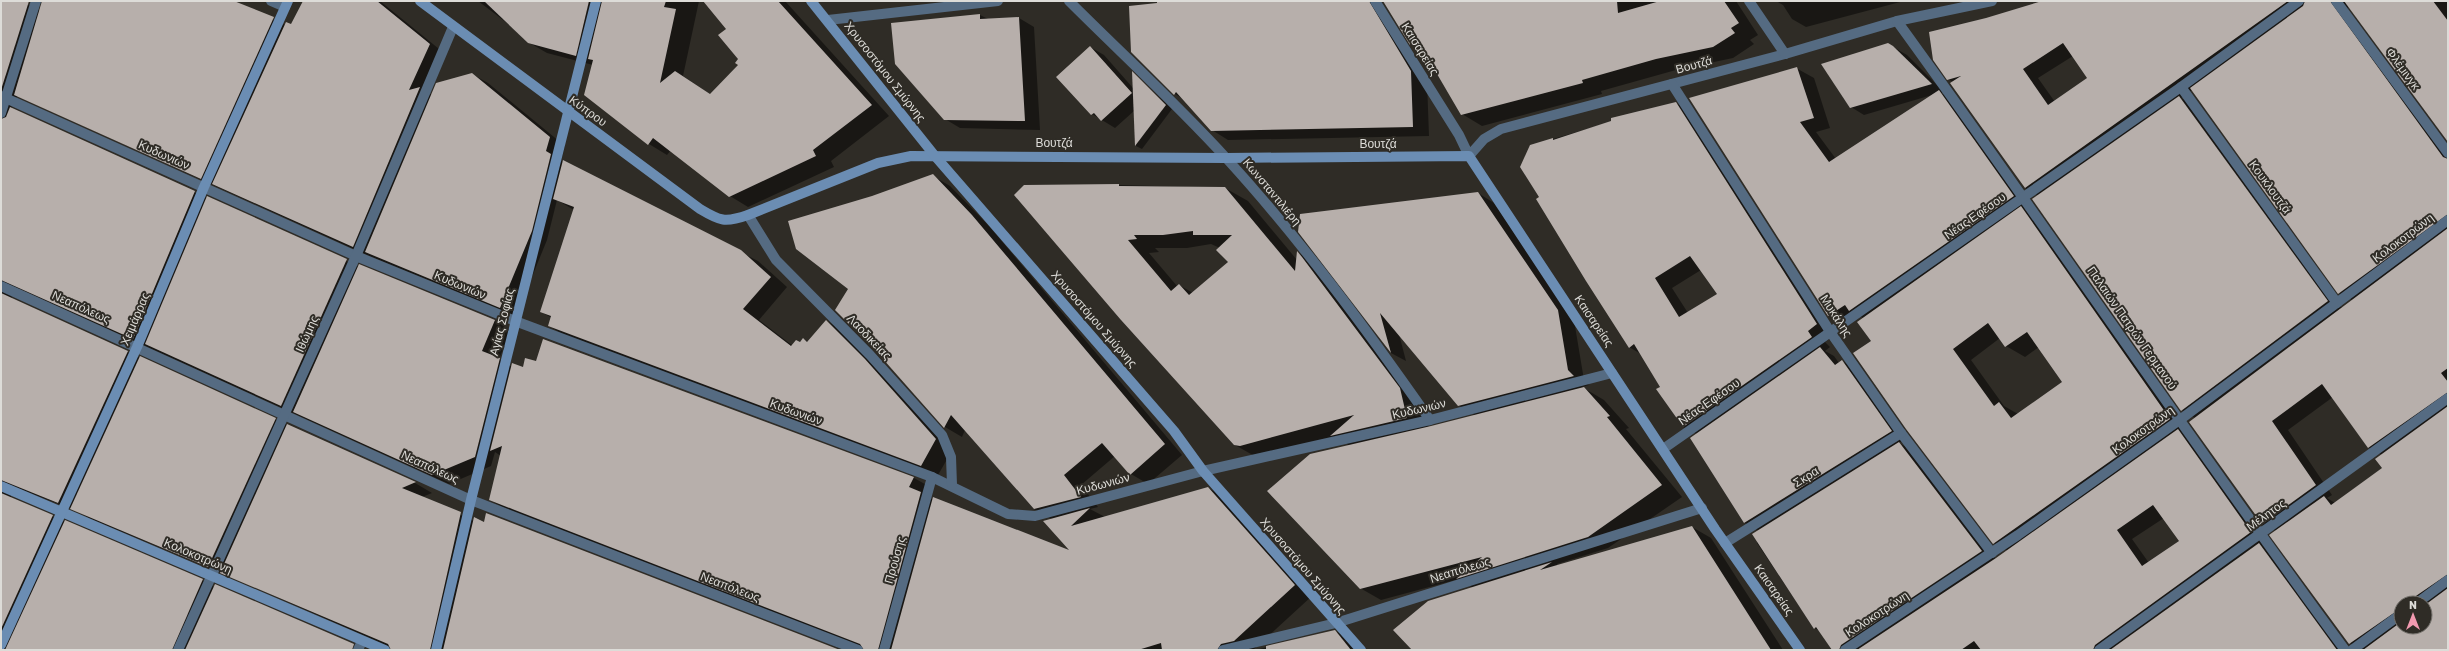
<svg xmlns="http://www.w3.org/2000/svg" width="2449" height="651" font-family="Rubik,sans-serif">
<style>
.shadow{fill:#0007;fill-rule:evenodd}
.building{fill:#b7afab;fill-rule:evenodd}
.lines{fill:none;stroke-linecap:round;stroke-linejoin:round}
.street{stroke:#556b82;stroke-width:10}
.secondary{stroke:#6b8db3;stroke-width:10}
.labels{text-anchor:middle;stroke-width:4;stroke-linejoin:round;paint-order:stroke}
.street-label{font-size:12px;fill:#dddcd8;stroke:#2f2c26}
</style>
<rect width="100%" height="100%" fill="#2f2c26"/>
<g class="shadow">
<polygon points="1,1 20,1 41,11 49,1 233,1 285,25 291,25 304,1 380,1 444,53 426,92 432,95 472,74 488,83 565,146 561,161 758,261 787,287 759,320 793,346 804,339 808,342 827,321 843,331 953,449 938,475 566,336 549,326 552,318 541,312 574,210 557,200 547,240 516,316 367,255 18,96 10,103 13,110 359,267 495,321 511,330 499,359 512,367 523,368 536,362 544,340 914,478 932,488 927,496 933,500 1072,552 1052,519 1034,509 965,430 962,437 945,427 875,350 850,289 872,197 933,176 950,186 989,226 1182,455 1148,484 1131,474 1115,456 1081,485 1098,507 1090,509 1105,517 1208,488 1226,498 1312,596 1253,650 864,650 863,647 508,510 490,500 501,456 495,452 491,466 449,484 20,289 14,289 10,293 13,300 415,483 432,493 422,497 474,521 837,650 397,650 227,575 89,518 75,510 20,489 11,492 11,499 202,580 320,650 1,650"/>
<polygon points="478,1 699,1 683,76 711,95 739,65 739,59 728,29 704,1 785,1 889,116 831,161 834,167 748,207 730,196 671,150 667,155 649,144 593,65 547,53 528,42 511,26"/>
<polygon points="1158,1 1370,1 1427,81 1429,136 1228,140 1212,130 1185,100 1175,94"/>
<polygon points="1397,1 1736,1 1758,35 1750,40 1754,44 1733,58 1676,70 1601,91 1602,94 1482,126 1462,114"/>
<polygon points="1776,1 1904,1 1806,27 1792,19 1783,5"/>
<path d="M2045,1h403v141l-100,-137 -1,10 101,137v498h-87l-11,-7 -74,-112 -14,-7 -72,-102 5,-4 -13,-8 -143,-214 -14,-8 -72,-106 -5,-3 39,-60zM2073,56l15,22 -33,24 -17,-24zM2192,90l147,203 13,7 -10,8 -145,-201 -16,-9zM2333,397l35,50 14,8 1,13 -48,35 -8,-5 5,-3 -44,-65zM2401,603h24v24h-24z"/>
<polygon points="980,15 988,19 1019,18 1034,27 1040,130 960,128 945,119"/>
<polygon points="1090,47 1104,55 1133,88 1133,73 1172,109 1142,149 1136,146 1134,111 1115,128 1092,114"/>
<path d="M1893,47l14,8 37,37 -3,1 15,9 74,104 -5,4 15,8 227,324 -5,3 13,8 71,97h-509l-17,-19 -6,-3 -57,-85 2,-12 -14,-8 -54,-85 6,-4 -14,-7 -42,-73 -12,-7 -88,-150 12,-58 123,-36 18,11 141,221 -10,7 5,5 -5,4 9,5 5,7 3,-2 14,8 49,70 -6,4 16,9 81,107 12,-8 -14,-8 -122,-202 -9,-23 -3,-2 -14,10 -17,-10 -139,-217 106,-31 18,10 16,50 -14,4 20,27 96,-64 -68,20 -13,-8zM1701,270l18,24 -31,19 -16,-25zM2000,338l6,8 19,11 14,-10 25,35 -46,32 -14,-8 -33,-46zM2164,518l16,23 -31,22 -17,-24z"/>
<path d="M1119,185l106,3 23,13 49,59 1,-7 22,12 102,137 7,26 47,-12 -18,-11 -59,-71 7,27 -15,-8 -92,-121 179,-39 16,10 80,117 10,60 5,5 -7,2 22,13 25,28 -3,1 56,68 -74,51 -51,16v2l135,-39 19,11 72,112h-370l60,-62 -14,-9 -78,21 -21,-12 -10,-142 -13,-8 -79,20 -23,-13 -114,-125zM1211,244l9,4 9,14 -36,31 -14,-8 -2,1 -28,-33 10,-1 -4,-4h32z"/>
<polygon points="1335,631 1353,641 1359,650 1255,650"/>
</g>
<g class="building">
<polygon points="1,1 29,1 1,90"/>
<polygon points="42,1 234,1 274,17 201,179 14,95"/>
<polygon points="303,1 377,1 430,44 409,90 420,87 353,247 212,184 286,22 291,24"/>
<polygon points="484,1 589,1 576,56 528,43"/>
<polygon points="602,1 666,1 664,7 676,9 660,83 675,71 710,94 738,65 735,63 738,59 718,35 726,29 703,1 778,1 872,105 813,150 816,156 729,197 653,138 648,145 584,95 593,60 588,59"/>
<polygon points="1157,1 1369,1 1411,71 1413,127 1211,131 1176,92 1174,95 1131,52 1129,6 1157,3"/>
<polygon points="1383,1 1617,1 1618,13 1660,1 1724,1 1739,23 1731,28 1735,33 1713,47 1656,59 1582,80 1583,83 1461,115 1409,26 1410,45"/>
<path d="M2042,1h246l-263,187 -75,-105 11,-7 -14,4 -14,-20 -4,-28 57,-14zM2063,43l24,35 -39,27 -25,-36z"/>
<polygon points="2305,1 2330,1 2443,157 2448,159 2448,214 2338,294 2190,88 2303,6"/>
<polygon points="2344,1 2433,1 2448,21 2448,142"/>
<polygon points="980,14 980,19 1019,17 1025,121 944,120 895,64 891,23"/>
<polygon points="1888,43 1893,46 1932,84 1850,108 1821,64"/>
<polygon points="1090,46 1132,93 1101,121 1094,113 1091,115 1056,77"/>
<polygon points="1797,67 1814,118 1800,122 1829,162 1939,90 2014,196 1849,311 1845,305 1828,316 1689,98"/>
<polygon points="1132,71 1166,105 1135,146"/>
<polygon points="472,73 550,137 546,151 551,154 532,231 500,308 365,252 436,83"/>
<polygon points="2179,96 2328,301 2181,411 2032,199"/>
<path d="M1676,102l141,222 -9,7 4,6 -129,90 -27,-38 4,-2 -26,-43 -5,4 -43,-67 -50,-82 3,-2 -19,-30 10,-22 23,-7v2l58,-19v-3zM1690,256l27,38 -38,23 -24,-39z"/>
<polygon points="10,107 195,191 133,339 1,280 1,119 6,117"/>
<polygon points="563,160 741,250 771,277 743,309 791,346 796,340 800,342 803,338 807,342 826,320 865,359 936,439 921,466 548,326 551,316 540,312 574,207 553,199"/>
<polygon points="933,174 972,215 1165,444 1130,475 1102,443 1064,475 1081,497 1034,509 951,415 944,428 875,350 835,310 848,289 796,249 788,221 872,196"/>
<path d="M1119,184v2l106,1 70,84 2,-20 5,6 98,131 7,30 -77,18 24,-21 -114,31 -6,-1 -113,-125 -107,-125 10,-10zM1193,231v4h39l-16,15 12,12 -39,33 -10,-11 -8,7 -43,-51 9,-1 -3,-4h29z"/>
<polygon points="1478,192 1558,310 1568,370 1574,376 1458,406 1380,313 1391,353 1298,232 1300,214"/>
<polygon points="207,196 347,259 281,406 145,344"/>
<path d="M2021,206l149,213 -177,125 -87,-115 -53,-76 18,-12 -14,-19zM1988,323l17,24 22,-15 35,50 -51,36 -12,-16 -5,4 -41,-57z"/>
<polygon points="2448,228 2448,368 2441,373 2448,382 2448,392 2368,448 2322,384 2272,421 2316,485 2262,524 2189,422"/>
<polygon points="359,264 495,320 482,351 500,358 475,457 432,475 293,412"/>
<polygon points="1,293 128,351 58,503 1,480"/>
<polygon points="543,339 914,477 909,487 921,492 878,650 864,650 860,644 489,500 502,446 490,451 512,363 523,367 525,358 536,361"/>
<polygon points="1820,347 1835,365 1842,360 1892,431 1744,523 1690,438"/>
<polygon points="140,356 276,418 208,567 70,509"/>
<polygon points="1584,387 1610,416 1607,417 1662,485 1588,537 1456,579 1482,557 1360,589 1267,491 1310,454 1431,426"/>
<polygon points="2448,406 2448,574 2413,598 2411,603 2401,603 2401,608 2349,644 2269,535 2324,496 2331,505 2349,492 2382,468 2375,459"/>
<polygon points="287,424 416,482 402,488 461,512 430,650 391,650 388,644 220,573"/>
<path d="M2178,429l73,103 -156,113 -2,5h-112l-7,-9 -13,9h-104l139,-92zM2153,505l26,36 -37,25 -25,-36z"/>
<polygon points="1899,442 1982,551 1841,645 1839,650 1832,650 1816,627 1814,629 1752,534"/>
<polygon points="1208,487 1295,585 1234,641 1221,644 1217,650 1162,650 1161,643 1138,650 891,650 933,497 1069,550 1043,521 1090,508 1071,526"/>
<polygon points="1,493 53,515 1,629"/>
<polygon points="486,513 840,650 443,650 474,517 484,522"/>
<polygon points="65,520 203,579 172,650 5,650"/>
<polygon points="1692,526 1771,650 1412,650 1393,630 1428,601 1552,562 1540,570"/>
<polygon points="2259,543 2337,650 2110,650"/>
<polygon points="215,584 354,644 352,650 185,650"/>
<polygon points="2448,588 2448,650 2363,650 2401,622 2401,627 2425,627 2425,605"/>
<polygon points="1335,630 1351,650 1266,650 1266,646"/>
</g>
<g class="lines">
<g class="street">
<polyline points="271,1 285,7"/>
<path d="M1069,1c52,52 108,103 158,158 74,81 140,171 203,261"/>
<polyline points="1375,1 1459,135 1469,156 1484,139 1501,129 1785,54 1897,21 1992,1"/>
<polyline points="1749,1 1785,54"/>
<polyline points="2336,1 2448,153"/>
<polyline points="828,20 998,1"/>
<path d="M1897,21c151,208 295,422 448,629"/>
<polyline points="1672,84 1831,333 1901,433 1992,553"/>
<polyline points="2181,87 2337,303"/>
<polyline points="1,96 356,256 515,321 932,477 1008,514 1035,516 1203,471 1430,420 1612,373"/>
<polyline points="1,113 36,1"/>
<polyline points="748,215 776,260 870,355 942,435 951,457 952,485"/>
<polyline points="1,286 471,500 858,650"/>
<polyline points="1663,449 2181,87 2299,1"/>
<polyline points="1725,543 1901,433"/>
<polyline points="2417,603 2448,580"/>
<polyline points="178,650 356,256 453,27"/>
<polyline points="358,650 362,641"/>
<polyline points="884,650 932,477"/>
<polyline points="1223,650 1336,623 1702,508"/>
<polyline points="1845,650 2018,535 2181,419 2448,220"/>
<polyline points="2099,650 2448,398"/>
<polyline points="2352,650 2401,614"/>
</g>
<g class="secondary">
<path d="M420,1l280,208c20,12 25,14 48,6l130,-52 33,-7 315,2 243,-2 246,373 85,121"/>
<polyline points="811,1 935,156 1174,431 1203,471 1361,650"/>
<polyline points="1,486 385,650"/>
<polyline points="1,645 137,347 204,187 288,1"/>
<polyline points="436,650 471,500 596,1"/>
</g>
</g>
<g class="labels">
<g class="street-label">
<text transform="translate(1420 49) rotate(58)" y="4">Καισαρείας</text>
<text transform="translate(1694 65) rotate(-15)" y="4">Βουτζά</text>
<text transform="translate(2403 69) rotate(54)" y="4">Φλέμινγκ</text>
<text transform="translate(885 72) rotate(52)" y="4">Χρυσοστόμου Σμύρνης</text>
<text transform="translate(588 111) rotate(36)" y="4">Κύπρου</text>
<text x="1054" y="147">Βουτζά</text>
<text x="1378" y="148">Βουτζά</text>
<text transform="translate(164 155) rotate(24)" y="4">Κυδωνιών</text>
<text transform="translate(2270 187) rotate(54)" y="4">Κουκλουτζά</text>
<text transform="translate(1272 192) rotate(50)" y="4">Κωνσταντιλιέρη</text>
<text transform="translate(1975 216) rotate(-35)" y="4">Νέας Εφέσου</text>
<text transform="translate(2403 238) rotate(-37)" y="4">Κολοκοτρώνη</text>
<text transform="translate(460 285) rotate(23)" y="4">Κυδωνιών</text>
<text transform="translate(81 307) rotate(24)" y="4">Νεαπόλεως</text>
<text transform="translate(1836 316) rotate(57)" y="4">Μυκάλης</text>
<text transform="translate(135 319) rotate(-67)" y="4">Χειμάρρας</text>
<text transform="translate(1094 319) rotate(49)" y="4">Χρυσοστόμου Σμύρνης</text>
<text transform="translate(1594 321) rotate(56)" y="4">Καισαρείας</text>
<text transform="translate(502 322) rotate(-76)" y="4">Αγίας Σοφίας</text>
<text transform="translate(2132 328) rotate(55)" y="4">Παλαιών Πατρών Γερμανού</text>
<text transform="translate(307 334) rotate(-66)" y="4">Ιθώμης</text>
<text transform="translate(869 337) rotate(46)" y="4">Λαοδικείας</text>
<text transform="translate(1709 402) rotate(-35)" y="4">Νέας Εφέσου</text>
<text transform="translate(1419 409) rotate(-13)" y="4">Κυδωνιών</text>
<text transform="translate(796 412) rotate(20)" y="4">Κυδωνιών</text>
<text transform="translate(2143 430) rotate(-36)" y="4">Κολοκοτρώνη</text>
<text transform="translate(430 467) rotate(25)" y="4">Νεαπόλεως</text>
<text transform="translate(1806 477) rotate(-32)" y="4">Σκρα</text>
<text transform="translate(1103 484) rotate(-15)" y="4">Κυδωνιών</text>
<text transform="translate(2266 515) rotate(-36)" y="4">Μέλητος</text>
<text transform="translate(198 556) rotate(23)" y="4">Κολοκοτρώνη</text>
<text transform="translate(895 560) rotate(-74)" y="4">Προύσης</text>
<text transform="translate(1303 566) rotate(49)" y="4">Χρυσοστόμου Σμύρνης</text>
<text transform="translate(1460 570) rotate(-17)" y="4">Νεαπόλεως</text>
<text transform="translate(730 587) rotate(21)" y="4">Νεαπόλεως</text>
<text transform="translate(1774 590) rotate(55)" y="4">Καισαρείας</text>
<text transform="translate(1877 614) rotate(-33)" y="4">Κολοκοτρώνη</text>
</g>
</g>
<rect width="2449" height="651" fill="none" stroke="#dddcd8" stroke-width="4"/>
<g transform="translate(2413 615)"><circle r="19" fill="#2f2c26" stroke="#75726d"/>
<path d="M0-3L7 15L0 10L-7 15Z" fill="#f29ab0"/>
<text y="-6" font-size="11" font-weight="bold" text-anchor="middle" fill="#dddcd8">N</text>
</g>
</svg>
